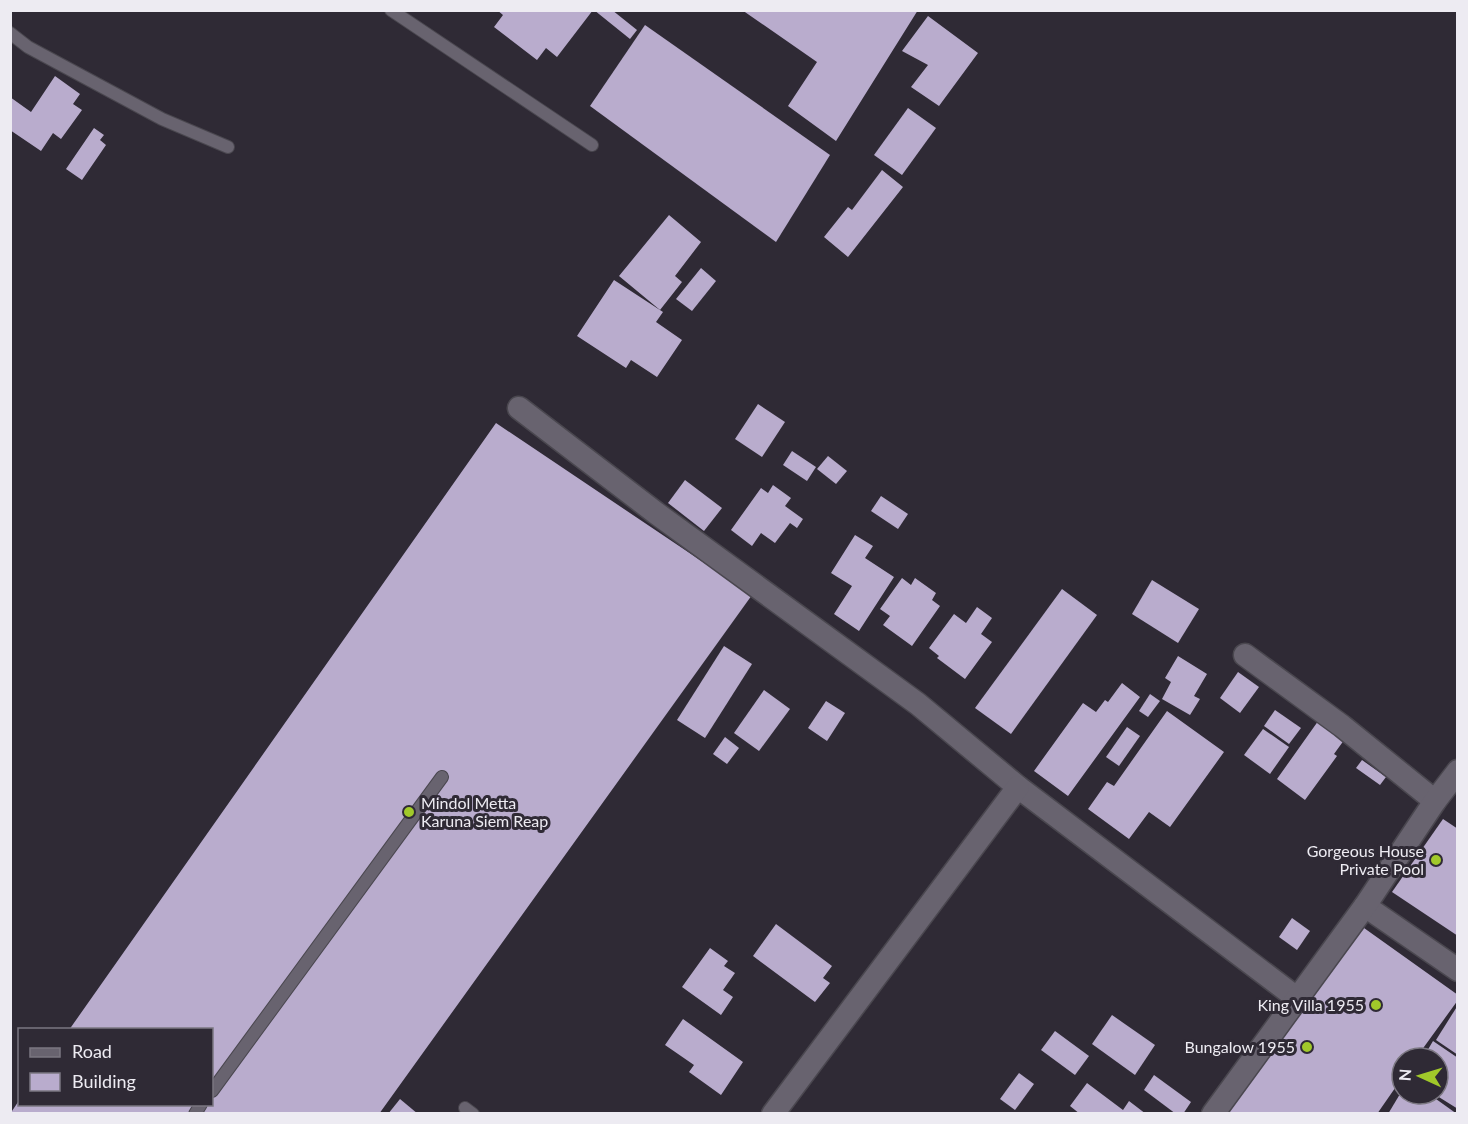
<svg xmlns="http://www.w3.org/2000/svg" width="1468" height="1124" font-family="Lato,sans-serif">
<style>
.building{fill:#b9accd}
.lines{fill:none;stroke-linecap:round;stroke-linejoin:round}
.lane-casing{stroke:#4a474f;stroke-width:14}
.street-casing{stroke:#4a474f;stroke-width:25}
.lane{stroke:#68636f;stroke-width:12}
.street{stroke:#68636f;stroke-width:22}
.poi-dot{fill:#a1c92a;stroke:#2f2a35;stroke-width:2}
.labels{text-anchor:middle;stroke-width:6;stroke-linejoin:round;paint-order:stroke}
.poi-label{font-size:16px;fill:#edebf2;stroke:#2f2a35;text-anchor:end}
</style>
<rect width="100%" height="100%" fill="#2f2a35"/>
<g class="building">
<polygon points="497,10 593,10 557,57 546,48 537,60 494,27 503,15"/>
<polygon points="594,10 612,10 637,30 630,39"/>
<polygon points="742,10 918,10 836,141 788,106 817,62"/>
<polygon points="928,16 978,53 939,106 911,87 928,65 902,51"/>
<polygon points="645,25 830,155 776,242 590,106"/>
<polygon points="55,76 80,94 73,104 82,110 61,139 53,133 41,151 10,130 10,97 31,112"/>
<polygon points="908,108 936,128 902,175 874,155"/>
<polygon points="94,128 104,135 100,140 106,145 82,180 66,169"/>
<polygon points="882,170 903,187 848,257 824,237 848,207 852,210"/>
<polygon points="669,215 701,242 675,276 682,282 660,310 619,276"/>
<polygon points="701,268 716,281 692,311 676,299"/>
<polygon points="614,280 663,312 656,322 682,340 657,377 631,360 626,368 577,336"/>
<polygon points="758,404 785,422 762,457 735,439"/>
<polygon points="496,423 752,595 379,1114 10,1114 20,1099 20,1104 212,1104 212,1030 69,1030"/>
<polygon points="792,451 816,467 807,481 783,465"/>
<polygon points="828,456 847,471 836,484 817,469"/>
<polygon points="685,480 722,508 704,531 668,503"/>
<polygon points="773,485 791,498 785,506 803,519 797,528 790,523 775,543 761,533 752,546 731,530 761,488 768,493"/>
<polygon points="881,496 908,514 898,529 871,511"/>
<polygon points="855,535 873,546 865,558 894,577 859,631 834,614 852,586 831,573"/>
<polygon points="902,578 911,585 915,578 936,593 932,600 940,606 912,646 883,625 890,616 880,609"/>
<polygon points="1152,580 1199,609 1178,643 1132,614"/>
<polygon points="1062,589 1097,615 1011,734 975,708"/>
<polygon points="977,607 992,618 981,634 992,642 965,679 937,658 939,656 929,648 954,614 966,623"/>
<polygon points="724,646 752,664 705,738 677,720"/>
<polygon points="1178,656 1207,674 1194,696 1200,699 1190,715 1162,699 1171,682 1165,678"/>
<polygon points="1238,672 1259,687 1240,713 1220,698"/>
<polygon points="1122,683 1140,697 1068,796 1034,771 1083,703 1096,712 1105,700 1108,702"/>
<polygon points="764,690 790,709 759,751 734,733"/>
<polygon points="1150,694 1160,701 1148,717 1139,711"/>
<polygon points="826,701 845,713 827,741 808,728"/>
<polygon points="1275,710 1301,728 1289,744 1264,726"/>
<polygon points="1167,711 1224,752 1170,827 1149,812 1129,839 1088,809 1107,782 1114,786"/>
<polygon points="1321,717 1347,736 1334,754 1337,756 1305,800 1277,779"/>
<polygon points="1127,727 1140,736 1119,766 1106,757"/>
<polygon points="1263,729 1289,747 1270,774 1244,755"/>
<polygon points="725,737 739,748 727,764 713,754"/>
<polygon points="1362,760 1386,777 1380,785 1356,768"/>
<polygon points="1443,819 1458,829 1458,936 1392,892"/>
<polygon points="1292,918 1310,931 1297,950 1279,937"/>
<polygon points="1357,923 1458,995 1458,1000 1416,1058 1402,1058 1402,1078 1377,1114 1221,1114"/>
<polygon points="776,924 832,966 823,978 830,983 815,1002 753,956"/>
<polygon points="710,948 728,961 724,966 735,973 723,990 733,997 721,1015 682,987"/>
<polygon points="1458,1005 1458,1055 1436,1040"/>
<polygon points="1112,1015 1155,1045 1135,1075 1092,1044"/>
<polygon points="683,1019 743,1062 721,1095 689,1072 694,1065 665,1045"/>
<polygon points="1055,1031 1089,1056 1075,1075 1041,1050"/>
<polygon points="1433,1041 1458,1058 1458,1109 1434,1094 1438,1094 1438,1058 1423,1058"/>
<polygon points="1019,1073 1034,1084 1015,1110 1000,1099"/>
<polygon points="1154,1075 1191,1102 1183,1114 1176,1114 1144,1090"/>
<polygon points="1087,1083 1123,1110 1129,1101 1146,1114 1080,1114 1070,1106"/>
<polygon points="1400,1094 1429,1094 1457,1114 1388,1114"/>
<polygon points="400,1099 418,1114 388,1114"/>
</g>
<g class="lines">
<g class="lane-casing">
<g id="lane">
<polyline points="391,10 592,145"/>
<polyline points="10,33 28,47 162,119 228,147"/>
<polyline points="212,1091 442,777"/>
<polyline points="465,1108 473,1114"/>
<polyline points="195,1114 201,1104"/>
</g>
</g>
<g class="street-casing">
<g id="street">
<polyline points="519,408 656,513 918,704 1018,787 1298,999"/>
<polyline points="1245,655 1342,726 1435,801"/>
<polyline points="1365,906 1458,970"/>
<polyline points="773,1114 1018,787"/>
<polyline points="1213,1114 1365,906 1435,801 1458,771"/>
</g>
</g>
<use href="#lane" class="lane"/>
<use href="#street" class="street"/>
</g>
<g class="poi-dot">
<circle cx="409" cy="812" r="6"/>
<circle cx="1436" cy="860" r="6"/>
<circle cx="1376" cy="1005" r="6"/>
<circle cx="1307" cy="1047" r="6"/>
</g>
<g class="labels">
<g class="poi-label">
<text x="421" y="809" text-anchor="start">Mindol Metta<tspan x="421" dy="18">Karuna Siem Reap</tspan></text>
<text x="1424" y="857">Gorgeous House<tspan x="1424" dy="18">Private Pool</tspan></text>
<text x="1364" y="1011">King Villa 1955</text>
<text x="1295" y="1053">Bungalow 1955</text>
</g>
</g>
<rect width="1468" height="1124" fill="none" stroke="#edebf2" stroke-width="24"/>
<rect x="18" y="1028" width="195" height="78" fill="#2f2a35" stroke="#7b7781" stroke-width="1.5"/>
<rect x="30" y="1048" width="30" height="9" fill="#68636f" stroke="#7b7781" stroke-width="1.5"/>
<text x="72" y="1058" font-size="18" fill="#edebf2">Road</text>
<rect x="30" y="1073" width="30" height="18" fill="#b9accd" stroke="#7b7781" stroke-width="1.5"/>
<text x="72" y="1088" font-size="18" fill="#edebf2">Building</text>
<g transform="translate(1420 1076) rotate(274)"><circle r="28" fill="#2f2a35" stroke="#7b7781" stroke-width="1.5"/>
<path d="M0-4.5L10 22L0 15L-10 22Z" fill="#a1c92a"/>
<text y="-9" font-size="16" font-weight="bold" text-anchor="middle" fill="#edebf2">N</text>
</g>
</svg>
